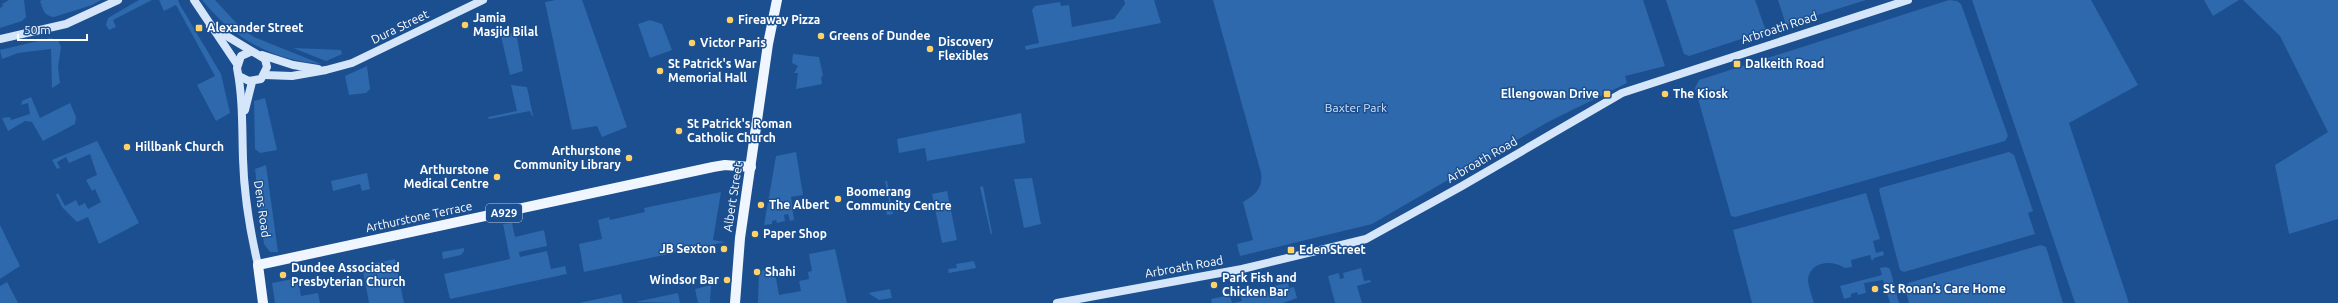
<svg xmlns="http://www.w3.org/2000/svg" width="2338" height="303" font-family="Ubuntu,sans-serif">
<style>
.green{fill:#2e69ad}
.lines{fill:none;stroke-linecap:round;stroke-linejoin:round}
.secondary{stroke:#d6e6fa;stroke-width:8}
.primary{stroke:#f0f6ff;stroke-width:10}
.poi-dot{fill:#ffd166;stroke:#1b4f8f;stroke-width:1.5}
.labels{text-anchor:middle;stroke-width:3;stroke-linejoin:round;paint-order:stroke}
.shield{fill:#1b4f8f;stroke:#bbcadd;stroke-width:1}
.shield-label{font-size:11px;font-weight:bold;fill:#fff}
.poi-label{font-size:12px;font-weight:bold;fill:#fff;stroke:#1b4f8f;text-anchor:start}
.street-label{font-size:12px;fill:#fff;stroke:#1b4f8f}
.park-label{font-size:12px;fill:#cfe3fa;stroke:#1b4f8f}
</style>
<rect width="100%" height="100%" fill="#1b4f8f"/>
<g class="green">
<polygon points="9,0 24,0 26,17 22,21 0,28 0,8 3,6 2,4"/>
<path d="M42,0h59l-9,5 -38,12c-10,-1 -11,-7 -14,-16z"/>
<polygon points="139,0 152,0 113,20 116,27 109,30 106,25 108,18"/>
<polygon points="159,0 178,0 180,5 221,74 230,113 216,121 197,85 215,76 176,5 164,11"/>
<path d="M202,0h13l26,28 13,9 67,27c-50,-4 -88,-26 -119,-64z"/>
<polygon points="556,0 582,0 627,127 602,137 597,126 572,130 545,2"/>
<polygon points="1124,0 1154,0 1161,23 1026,50 1025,46 1039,43 1032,10 1035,6 1060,2 1061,6 1069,5 1072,27 1114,19 1125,4"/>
<path d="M1213,0h430l22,66 -40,10 2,7 -79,39 -176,102 -132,32 -3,-12 16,-4 -10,-38c13,-7 20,-15 18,-29z"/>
<polygon points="1666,0 1755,0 1766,31 1689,56 1684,54"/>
<polygon points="1778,0 1866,0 1786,25"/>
<polygon points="1949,0 1957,1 1961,4 2008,136 2005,141 1735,217 1731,216 1695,88 1699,80"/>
<polygon points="1972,0 2091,0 2138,85 2069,123 2129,303 2075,303"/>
<polygon points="2204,0 2239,0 2213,16"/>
<polygon points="2243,0 2338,0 2338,219 2289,234 2275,165 2328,132 2280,36"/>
<polygon points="650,20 662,24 672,50 650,58 638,24"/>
<polygon points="516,32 523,71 510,75 501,36"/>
<polygon points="51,38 58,40 61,47 58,67 60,83 52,88 51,49 18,53 2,59 0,50"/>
<polygon points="293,48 341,50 342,54 326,61"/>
<polygon points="793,54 819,57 823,76 821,77 822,84 796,89 798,73 794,73 798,66 792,63"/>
<polygon points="367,66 370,89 366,93 349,95 345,76"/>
<polygon points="511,85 527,87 533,116 532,116 530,111 489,119 488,117 517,111"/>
<polygon points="31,97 40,118 70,103 76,117 75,124 43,141 32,122 25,121 8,131 2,118 10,117 11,120 30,114 28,103 21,105 22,101"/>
<polygon points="265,98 277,150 260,153 255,149 254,101"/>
<polygon points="1021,113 1025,143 927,161 925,148 899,153 897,139"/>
<polygon points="97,141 139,223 99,244 88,217 77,222 62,207 56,195 58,193 65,206 76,200 79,206 85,203 88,209 101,202 95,189 92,191 86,180 97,175 90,154 69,163 66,157 57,162 60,168 57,169 52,160"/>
<polygon points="796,152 803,195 791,197 794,220 790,221 788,214 784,215 785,221 777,223 776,220 772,221 772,224 764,225 776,156"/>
<polygon points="2009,152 2014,155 2033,211 2028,213 2035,234 1904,272 1900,270 1879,190 1880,188"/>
<polygon points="266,165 278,252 270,252 264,244 255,169"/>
<polygon points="367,173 370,189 362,191 360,184 333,191 331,181"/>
<polygon points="1032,178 1041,224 1024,228 1014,179"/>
<polygon points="885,181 887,181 893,214 887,215 885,202 889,201"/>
<polygon points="983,186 992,233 991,235 980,187"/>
<polygon points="947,191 957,240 942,243 932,194"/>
<polygon points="721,192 713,240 725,242 584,272 579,244 602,239 598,220 609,217 610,220 645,212 644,208"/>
<path d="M1866,193l14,46 -7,2 3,12 7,-2 1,4 -10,3 -2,3 -2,-6 -19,5 1,7 -7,1c-12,-8 -34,-8 -37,11 0,7 4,17 6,24h-62l-19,-73z"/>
<polygon points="512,223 515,237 544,230 547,246 519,252 520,257 547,251 551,269 565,266 567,274 450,299 444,274 510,259 503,224"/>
<polygon points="0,225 20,266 0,279"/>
<polygon points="2041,245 2046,247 2063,303 1909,303 1905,288 1908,283"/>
<polygon points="464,248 464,251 461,255 443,259 442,252"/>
<polygon points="835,249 847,303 758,303 759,271 774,268 779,295 801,291 799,281 809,279 808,272 812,271 809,254"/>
<polygon points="395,259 404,303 369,303 362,266"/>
<polygon points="974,261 976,268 949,273 948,269 957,268 956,264"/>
<polygon points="1886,267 1890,269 1899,303 1890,303 1883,280 1864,283 1866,293 1858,295 1857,292 1851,294 1851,297 1844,299 1840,286 1882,275 1880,268"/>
<polygon points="1361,268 1364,281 1370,280 1371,282 1357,286 1362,303 1335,303 1328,276 1339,273 1340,279 1344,278 1343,273"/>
<polygon points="298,278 301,296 318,293 320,303 275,303 272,283"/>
<polygon points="7,282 18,303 0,303 0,286"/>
<polygon points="1288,283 1289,288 1294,287 1297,298 1283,303 1212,303 1211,299 1230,295 1232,303 1242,301 1240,293 1247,292 1248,297 1260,295 1259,289 1266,288 1268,293 1271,292 1270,287"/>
<polygon points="711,285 710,303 698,303 695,289"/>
<polygon points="890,289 892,298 879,300 868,293"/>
<polygon points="678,293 680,303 635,302"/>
<polygon points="621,294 623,303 579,303"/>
</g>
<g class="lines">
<g class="secondary">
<polyline points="194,0 237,64"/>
<polyline points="210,26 265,59 267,67 261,79 249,81 239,76"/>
<polyline points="0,39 66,24 118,0"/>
<path d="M250,52l-9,4 -4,12c6,30 5,60 6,91 1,35 7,72 15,106"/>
<polyline points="262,55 293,65 318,69"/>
<polyline points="264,75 292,76 326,70 352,63 483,0"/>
<polyline points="245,110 252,82"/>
<polyline points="1057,303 1242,269 1366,239 1462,186 1622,93 1908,0"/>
</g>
<g class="primary">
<polyline points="263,303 258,265 713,167 725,165 751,167"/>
<polyline points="735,303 740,238 768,44 777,0"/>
</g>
</g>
<g class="poi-dot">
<circle cx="730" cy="20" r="4"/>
<circle cx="465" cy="25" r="4"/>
<rect x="195" y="24" width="8" height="8" rx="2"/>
<circle cx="821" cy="36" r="4"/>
<circle cx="692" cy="43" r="4"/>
<circle cx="930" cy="49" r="4"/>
<rect x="1733" y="60" width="8" height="8" rx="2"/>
<circle cx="660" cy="71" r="4"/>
<rect x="1603" y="90" width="8" height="8" rx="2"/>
<circle cx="1665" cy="94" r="4"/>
<circle cx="679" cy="131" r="4"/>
<circle cx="127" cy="147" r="4"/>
<circle cx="629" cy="158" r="4"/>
<circle cx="497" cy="177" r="4"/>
<circle cx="838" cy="199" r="4"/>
<circle cx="761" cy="205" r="4"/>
<circle cx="755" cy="234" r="4"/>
<circle cx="724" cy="249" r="4"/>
<rect x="1287" y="246" width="8" height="8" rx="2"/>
<circle cx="757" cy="272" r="4"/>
<circle cx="283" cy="275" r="4"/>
<circle cx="727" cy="280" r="4"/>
<circle cx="1214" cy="285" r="4"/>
<circle cx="1875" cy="289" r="4"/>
</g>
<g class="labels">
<rect class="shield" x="486" y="204" width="36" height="18" rx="3"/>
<g class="shield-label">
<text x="504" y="217">A929</text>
</g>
<g class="poi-label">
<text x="473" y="22">Jamia<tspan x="473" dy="14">Masjid Bilal</tspan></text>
<text x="738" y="24">Fireaway Pizza</text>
<text x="207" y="32">Alexander Street</text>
<text x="829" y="40">Greens of Dundee</text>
<text x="938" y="46">Discovery<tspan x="938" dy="14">Flexibles</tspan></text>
<text x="700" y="47">Victor Paris</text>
<text x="668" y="68">St Patrick's War<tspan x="668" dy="14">Memorial Hall</tspan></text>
<text x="1745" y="68">Dalkeith Road</text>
<text x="1599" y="98" text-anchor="end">Ellengowan Drive</text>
<text x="1673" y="98">The Kiosk</text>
<text x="687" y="128">St Patrick's Roman<tspan x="687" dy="14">Catholic Church</tspan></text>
<text x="135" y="151">Hillbank Church</text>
<text x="621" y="155" text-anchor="end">Arthurstone<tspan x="621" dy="14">Community Library</tspan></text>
<text x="489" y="174" text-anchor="end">Arthurstone<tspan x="489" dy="14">Medical Centre</tspan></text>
<text x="846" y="196">Boomerang<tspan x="846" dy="14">Community Centre</tspan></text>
<text x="769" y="209">The Albert</text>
<text x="763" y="238">Paper Shop</text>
<text x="716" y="253" text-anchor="end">JB Sexton</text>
<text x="1299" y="254">Eden Street</text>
<text x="291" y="272">Dundee Associated<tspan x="291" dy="14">Presbyterian Church</tspan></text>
<text x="765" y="276">Shahi</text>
<text x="1222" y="282">Park Fish and<tspan x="1222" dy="14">Chicken Bar</tspan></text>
<text x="719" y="284" text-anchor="end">Windsor Bar</text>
<text x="1883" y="293">St Ronan’s Care Home</text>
</g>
<g class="street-label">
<text transform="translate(400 27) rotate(-26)" y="4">Dura Street</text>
<text transform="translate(1779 28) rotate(-18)" y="4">Arbroath Road</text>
<text transform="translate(1482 160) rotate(-30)" y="4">Arbroath Road</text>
<text transform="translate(733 197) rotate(-81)" y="4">Albert Street</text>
<text transform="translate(262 209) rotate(82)" y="4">Dens Road</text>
<text transform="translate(419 217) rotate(-12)" y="4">Arthurstone Terrace</text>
<text transform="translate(1184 267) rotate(-10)" y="4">Arbroath Road</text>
</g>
<g class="park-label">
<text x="1356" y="112">Baxter Park</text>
</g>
</g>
<path d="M18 34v6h69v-6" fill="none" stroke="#ffffff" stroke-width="2"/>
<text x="24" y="34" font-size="12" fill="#ffffff" stroke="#1b4f8f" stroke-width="3" paint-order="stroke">50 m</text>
</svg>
